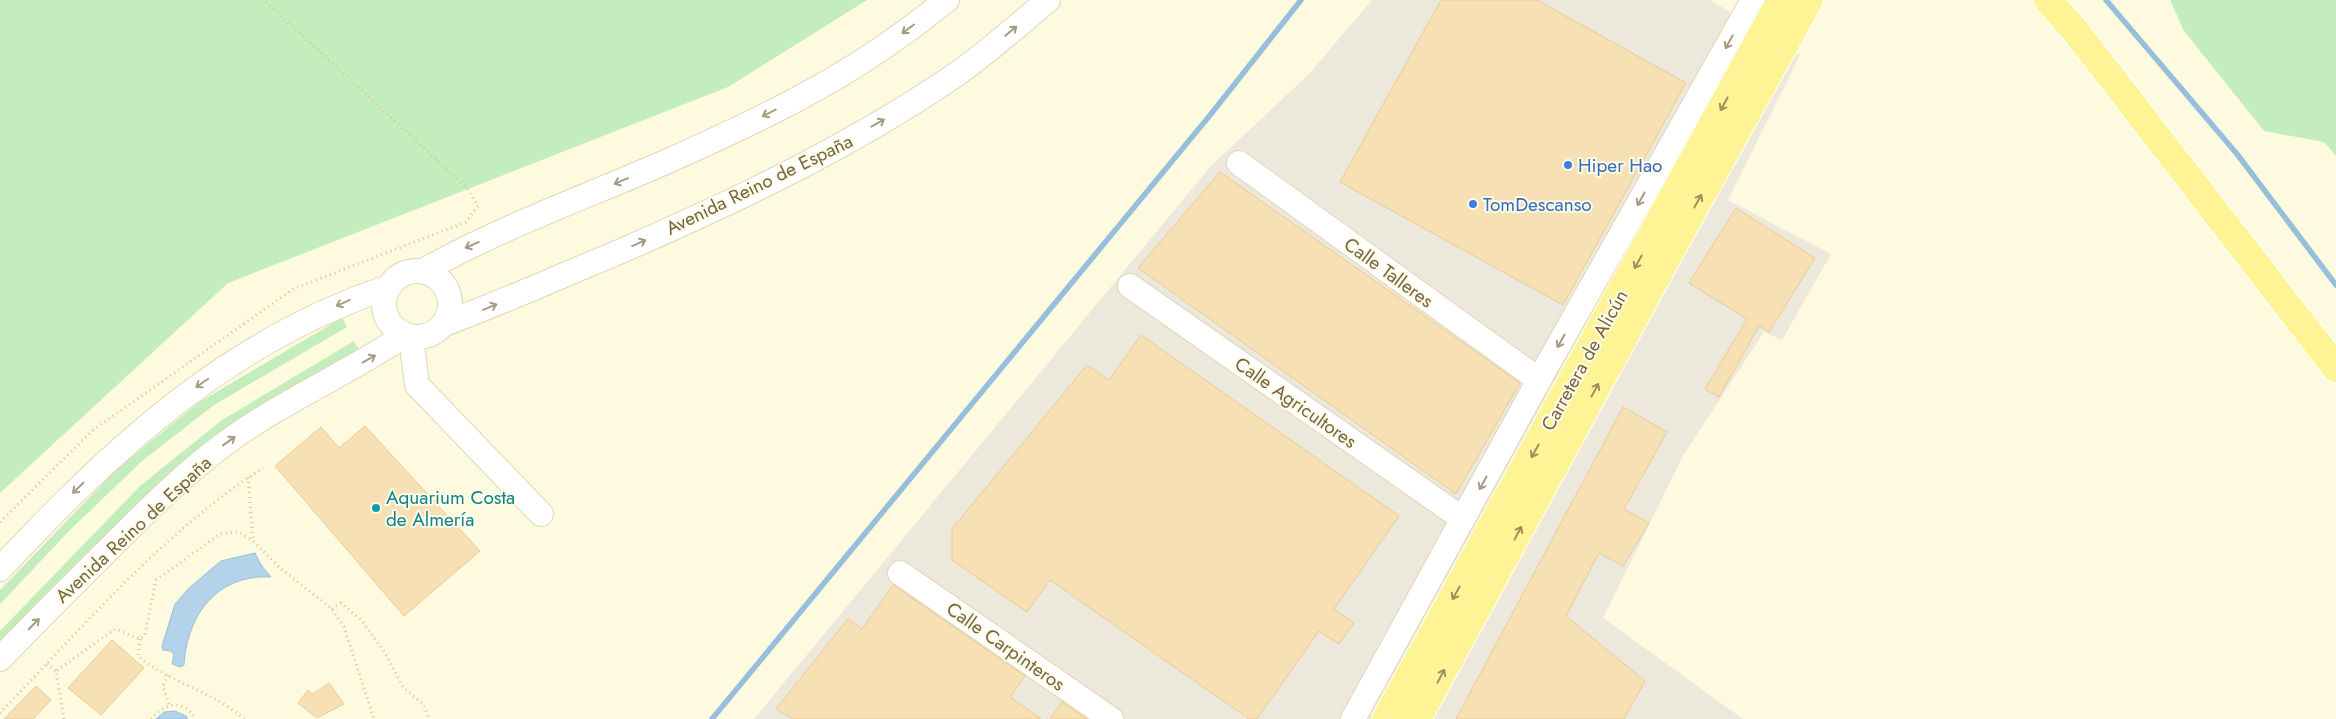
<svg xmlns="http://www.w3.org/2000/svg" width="2336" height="719" font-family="Jost,sans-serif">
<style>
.industrial{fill:#ece8db}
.green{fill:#c3edbc}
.water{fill:#b2d3e9;stroke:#97bfdc}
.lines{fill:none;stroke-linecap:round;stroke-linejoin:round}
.stream{stroke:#97bfdc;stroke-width:5.5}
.building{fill:#f6e0b4;stroke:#eacb93}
.minor-casing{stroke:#e1d6b7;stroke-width:26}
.major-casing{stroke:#fff;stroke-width:30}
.path{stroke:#dbc397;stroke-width:3;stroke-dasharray:1 4;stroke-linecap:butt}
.minor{stroke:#fff;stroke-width:24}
.major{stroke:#fff495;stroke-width:28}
.oneway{stroke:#a79a85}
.oneway2{stroke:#a08f5c}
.shop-dot{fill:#3f7fe0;stroke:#fffce7;stroke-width:2}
.culture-dot{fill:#0f9aa8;stroke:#fffce7;stroke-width:2}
.labels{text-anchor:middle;stroke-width:4;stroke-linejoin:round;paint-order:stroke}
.shop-label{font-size:19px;fill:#366cbe;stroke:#fffce7;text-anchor:start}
.street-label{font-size:19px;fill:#776444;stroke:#fffce7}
.culture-label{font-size:19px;fill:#0d838f;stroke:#fffce7;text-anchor:start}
</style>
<rect width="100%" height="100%" fill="#fefadf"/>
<polygon class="industrial" points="1372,0 1710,0 1800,55 1728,200 1831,254 1782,340 1764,332 1684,454 1603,618 1743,719 754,719 1210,167 1310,73"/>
<g class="green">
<polygon points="0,0 867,0 728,87 228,283 0,493"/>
<polygon points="2170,0 2336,0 2336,156 2324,142 2264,131 2184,31"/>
<polygon points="342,318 347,327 214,405 142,461 71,529 0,604 0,590 119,467 181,417 201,401"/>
<polygon points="354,341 359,350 163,480 92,548 0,645 0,631 140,486 222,420"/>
</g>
<g class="water">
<path d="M255,553l6,12 10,12c-54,-3 -84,38 -87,88l-4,2 -8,-3 2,-9 -3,-4 -8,-1 -1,-4 13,-42 14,-16 32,-27z"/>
<polygon points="175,711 186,716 188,719 156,719 164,712"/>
</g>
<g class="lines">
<g class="stream">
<polyline points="2106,0 2237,154 2336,285"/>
<polyline points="712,719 1211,114 1301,0"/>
</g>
</g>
<g class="building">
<polygon points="1441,0 1537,0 1686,83 1563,305 1340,182"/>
<polygon points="1220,172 1520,383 1456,494 1138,268"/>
<polygon points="1736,208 1815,258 1769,332 1759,326 1719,397 1705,389 1747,319 1689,283"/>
<polygon points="1141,335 1399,516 1334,609 1354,623 1339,644 1319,631 1257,719 1249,719 1050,580 1027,612 952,560 952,529 1087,365 1109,380"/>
<polygon points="1623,407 1667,432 1624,509 1649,523 1623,566 1599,553 1566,616 1645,681 1624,719 1456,719"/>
<polygon points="365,426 480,551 404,616 275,466 321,427 339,448"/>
<polygon points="893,585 1025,676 1010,697 1041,719 794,719 776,709 848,619 862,629"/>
<polygon points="112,640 144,668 101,715 68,688"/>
<polygon points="329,683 344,704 317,718 298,703 308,690 312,694"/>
<polygon points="36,686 51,700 33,719 4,719"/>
<polygon points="1062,702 1087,719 1050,719"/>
</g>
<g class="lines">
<g class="minor-casing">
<g id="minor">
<polyline points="1239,163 1539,380"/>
<circle cx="417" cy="304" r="33"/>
<path d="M423,271c78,-44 163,-74 245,-110 78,-35 158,-72 227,-122 18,-12 35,-26 52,-39"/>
<polyline points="1130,286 1463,519"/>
<path d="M444,324c57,-21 112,-46 168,-69 118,-51 236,-107 342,-179 33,-23 63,-50 94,-76"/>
<polyline points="411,337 417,385 541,514"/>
<path d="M0,569c113,-121 229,-229 389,-282"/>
<polyline points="900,573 1111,719"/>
<path d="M0,659c34,-36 69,-70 104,-105 39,-39 78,-79 123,-112 56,-41 120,-68 178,-107"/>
<polyline points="1353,719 1539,380 1753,0"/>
</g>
</g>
<g class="major-casing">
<g id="major">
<polyline points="2048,0 2077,33 2336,368"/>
<polyline points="1386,719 1781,0"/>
<polyline points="1417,719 1672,248 1809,0"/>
</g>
</g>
<g class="path">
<polyline points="248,477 253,540"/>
<polyline points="0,522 92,431 293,289 466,222 478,206 467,188 264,0"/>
<polyline points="332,609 341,603 362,621 384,651 403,687 424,705 429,719"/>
<path d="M140,639l-2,17c30,26 77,36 106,63"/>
<polyline points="47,664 56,671"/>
<polyline points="168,675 163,686 169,705"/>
<path d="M0,713c81,-84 164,-182 263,-245"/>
<polyline points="64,719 56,671 115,629 140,639 145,634 156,580 220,534 239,532 253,541 280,568 332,609 344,627 374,719"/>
<path d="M151,719c14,-16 31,-21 45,0"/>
</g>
<use href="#minor" class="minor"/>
<use href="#major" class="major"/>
</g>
<defs><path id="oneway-shaft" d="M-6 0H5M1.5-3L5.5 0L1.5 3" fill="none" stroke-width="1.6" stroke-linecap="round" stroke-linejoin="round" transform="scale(1.25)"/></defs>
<g class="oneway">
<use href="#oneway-shaft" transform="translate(908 29) rotate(143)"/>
<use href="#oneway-shaft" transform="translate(1011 31) rotate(-39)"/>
<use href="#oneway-shaft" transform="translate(1729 42) rotate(119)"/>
<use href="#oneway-shaft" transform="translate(769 113) rotate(153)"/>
<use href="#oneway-shaft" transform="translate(878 123) rotate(-29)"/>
<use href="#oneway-shaft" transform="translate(621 181) rotate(157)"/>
<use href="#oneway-shaft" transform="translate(1641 199) rotate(119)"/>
<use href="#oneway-shaft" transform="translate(639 243) rotate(-24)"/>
<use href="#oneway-shaft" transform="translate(472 245) rotate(156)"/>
<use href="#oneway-shaft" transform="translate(343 303) rotate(156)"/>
<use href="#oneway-shaft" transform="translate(490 307) rotate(-22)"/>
<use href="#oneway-shaft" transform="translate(1561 341) rotate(119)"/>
<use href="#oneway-shaft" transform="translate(369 359) rotate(-29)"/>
<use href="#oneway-shaft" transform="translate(202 383) rotate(145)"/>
<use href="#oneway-shaft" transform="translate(229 441) rotate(-36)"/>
<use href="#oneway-shaft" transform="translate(1483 483) rotate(119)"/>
<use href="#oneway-shaft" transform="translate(78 488) rotate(136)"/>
<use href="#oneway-shaft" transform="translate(34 624) rotate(-45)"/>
</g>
<g class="oneway2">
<use href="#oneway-shaft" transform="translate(1724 104) rotate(119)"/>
<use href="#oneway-shaft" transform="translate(1698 201) rotate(-61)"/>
<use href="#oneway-shaft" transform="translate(1638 262) rotate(119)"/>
<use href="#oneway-shaft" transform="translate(1595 390) rotate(-62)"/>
<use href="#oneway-shaft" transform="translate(1535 451) rotate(119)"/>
<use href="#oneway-shaft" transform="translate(1518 533) rotate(-62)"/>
<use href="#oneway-shaft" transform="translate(1456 593) rotate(119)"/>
<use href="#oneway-shaft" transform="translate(1441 676) rotate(-62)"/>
</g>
<g class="shop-dot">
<circle cx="1568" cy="165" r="5"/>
<circle cx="1473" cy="204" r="5"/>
</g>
<circle class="culture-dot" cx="376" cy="508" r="5"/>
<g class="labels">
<g class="shop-label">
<text x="1578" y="172">Hiper Hao</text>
<text x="1483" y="211">TomDescanso</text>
</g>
<g class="street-label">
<text transform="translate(759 184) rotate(-26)" y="7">Avenida Reino de España</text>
<text transform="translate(1389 272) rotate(36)" y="7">Calle Talleres</text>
<text transform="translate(1584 360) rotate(-61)" y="7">Carretera de Alicún</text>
<text transform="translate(1296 402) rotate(35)" y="7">Calle Agricultores</text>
<text transform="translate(133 529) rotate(-43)" y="7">Avenida Reino de España</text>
<text transform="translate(1006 646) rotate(35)" y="7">Calle Carpinteros</text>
</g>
<g class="culture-label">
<text x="386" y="504">Aquarium Costa<tspan x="386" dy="22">de Almería</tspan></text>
</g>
</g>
</svg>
